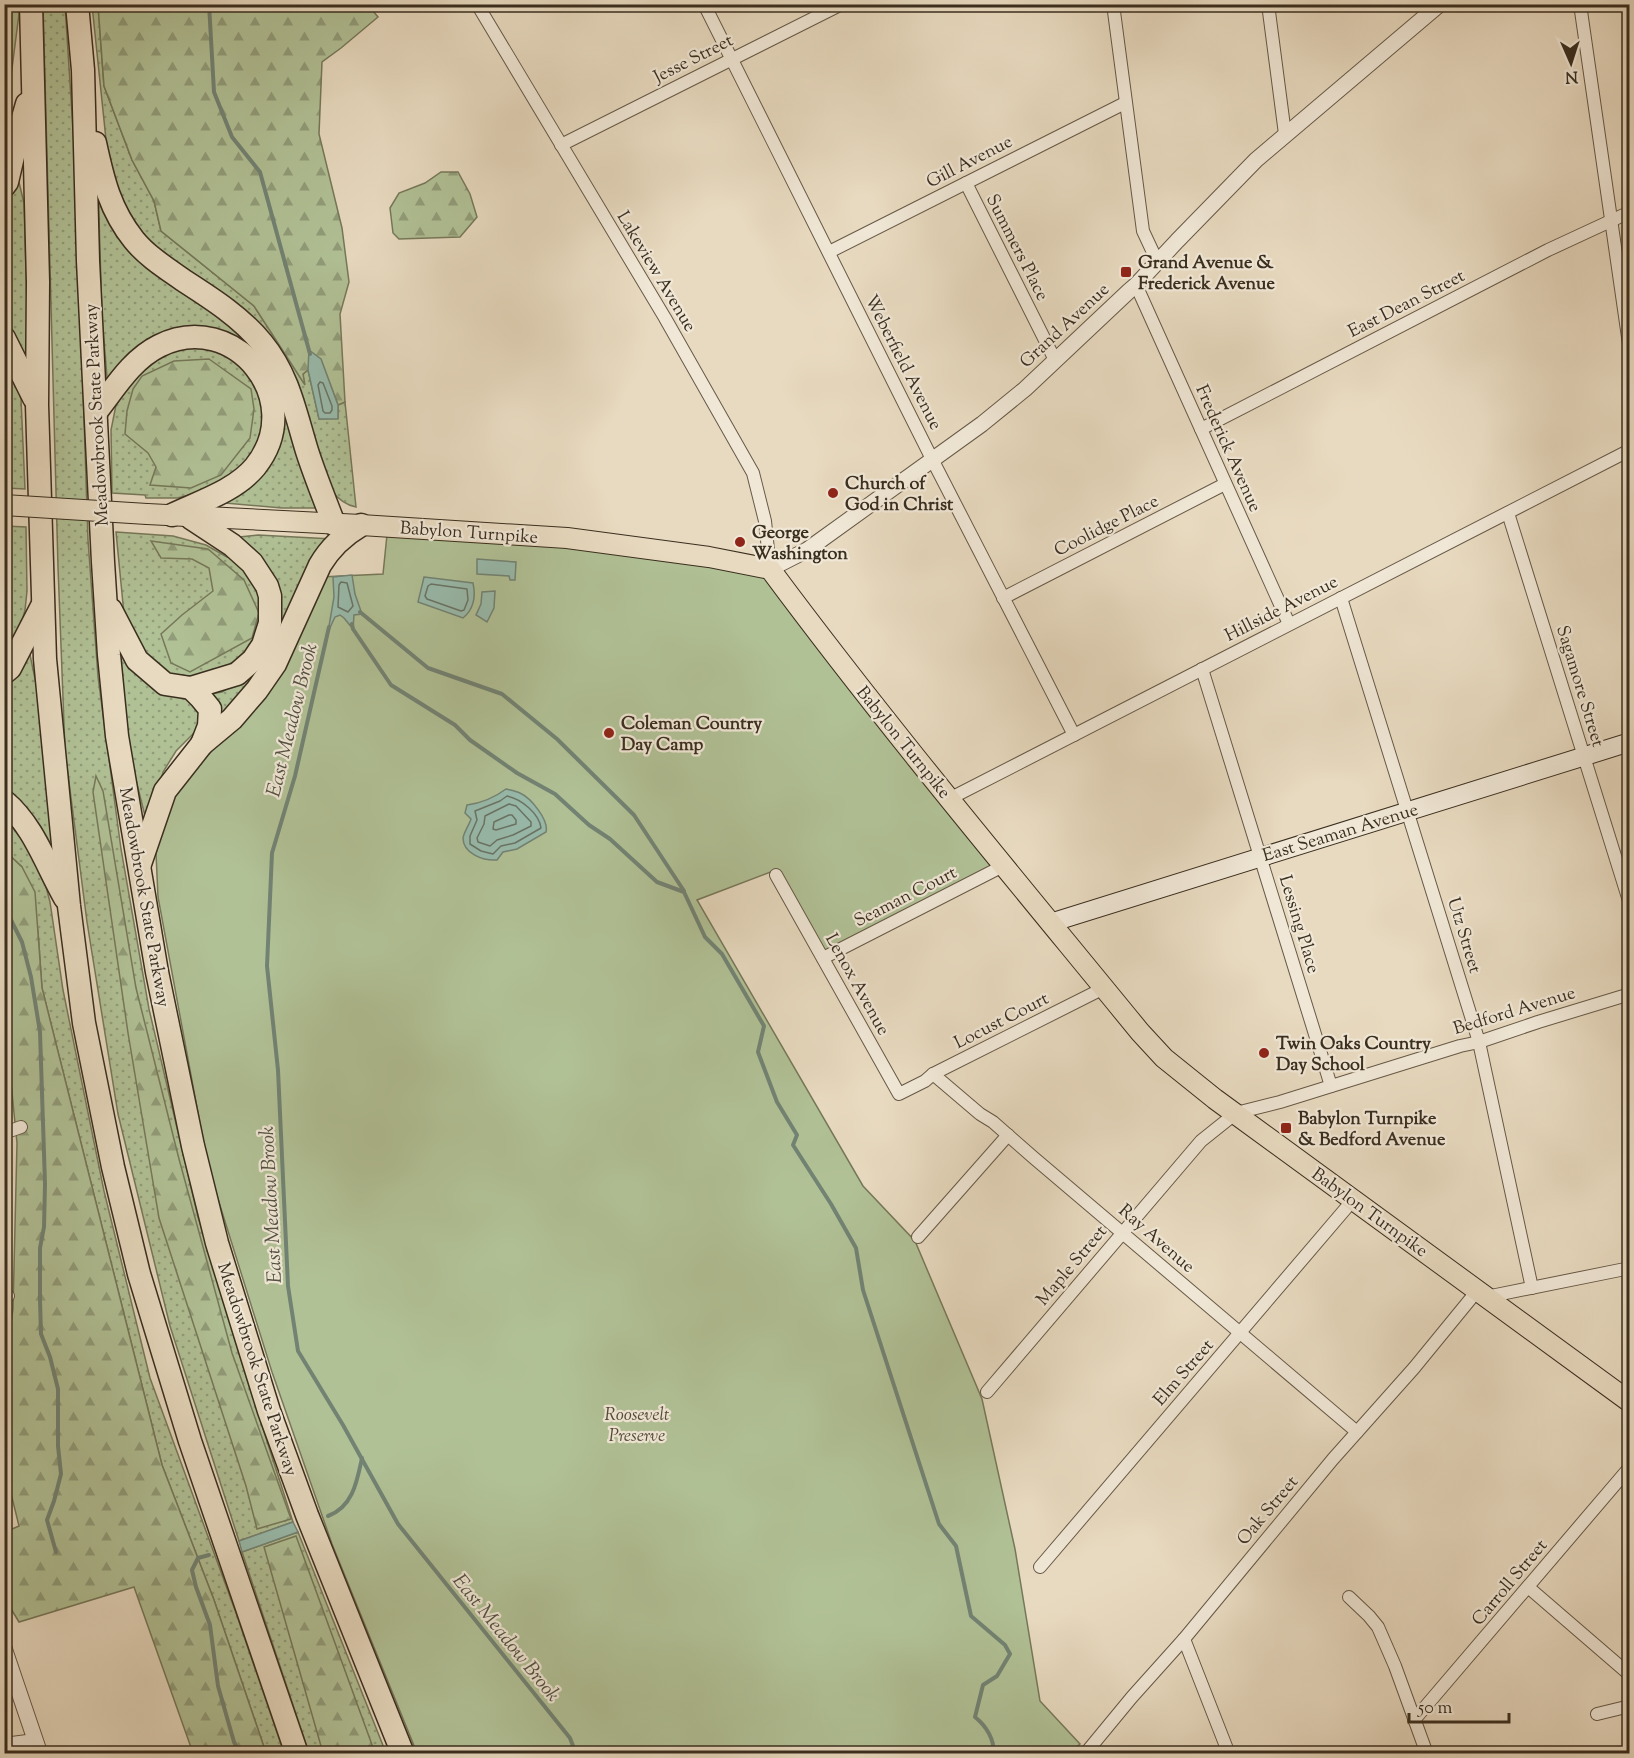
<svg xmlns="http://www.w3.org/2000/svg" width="1634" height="1758" font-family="'Sorts Mill Goudy',serif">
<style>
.grass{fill:url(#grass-dots);stroke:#76785a;stroke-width:1.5}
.forest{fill:url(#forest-firs);stroke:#76785a;stroke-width:1.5}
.park{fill:#b1c196;stroke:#76785a;stroke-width:1.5}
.water{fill:#98bbac;stroke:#728374;stroke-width:1.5}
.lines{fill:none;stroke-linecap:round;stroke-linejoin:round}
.shore{stroke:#697466;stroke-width:1.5}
.stream{stroke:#728374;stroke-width:4}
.minor-casing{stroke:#665947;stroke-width:14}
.tertiary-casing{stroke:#665947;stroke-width:17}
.secondary-casing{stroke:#3a2e1f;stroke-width:20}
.primary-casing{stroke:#3a2e1f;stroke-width:22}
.motorway-casing{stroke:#3a2e1f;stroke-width:25}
.minor{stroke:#f0e7d6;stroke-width:12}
.tertiary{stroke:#f0e7d6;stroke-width:15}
.secondary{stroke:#f0e7d6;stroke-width:18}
.primary{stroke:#e8dac0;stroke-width:20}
.motorway{stroke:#e8dac0;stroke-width:22}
.primary-bridge-casing{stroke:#3a2e1f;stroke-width:22;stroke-linecap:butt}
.primary-bridge{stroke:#e8dac0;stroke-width:20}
.poi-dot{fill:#8f2418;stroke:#f0e7d6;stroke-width:2}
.labels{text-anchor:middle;stroke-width:4.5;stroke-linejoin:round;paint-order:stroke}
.street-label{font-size:18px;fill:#3a2e1f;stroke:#f0e7d6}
.poi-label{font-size:18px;font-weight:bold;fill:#3a2e1f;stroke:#f0e7d6;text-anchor:start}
.park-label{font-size:18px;font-style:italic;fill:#524b37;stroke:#f0e7d6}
.water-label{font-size:20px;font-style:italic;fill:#525142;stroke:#f0e7d6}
</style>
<defs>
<pattern id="grass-dots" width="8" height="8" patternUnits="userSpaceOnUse" patternTransform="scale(1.5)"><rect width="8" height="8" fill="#b1c196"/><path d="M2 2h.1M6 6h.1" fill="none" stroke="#919d7a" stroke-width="1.8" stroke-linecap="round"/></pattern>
<pattern id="forest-firs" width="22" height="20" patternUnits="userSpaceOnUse" patternTransform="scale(1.5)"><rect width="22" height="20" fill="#b1c196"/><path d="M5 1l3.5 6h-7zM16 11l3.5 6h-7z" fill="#919d7a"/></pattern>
</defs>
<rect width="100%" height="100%" fill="#e8dac0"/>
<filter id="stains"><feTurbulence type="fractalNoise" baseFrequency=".00333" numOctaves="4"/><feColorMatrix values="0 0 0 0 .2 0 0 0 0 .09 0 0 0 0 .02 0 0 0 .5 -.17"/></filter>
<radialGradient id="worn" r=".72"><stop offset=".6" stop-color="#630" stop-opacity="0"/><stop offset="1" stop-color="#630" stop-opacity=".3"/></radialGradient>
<g class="grass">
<polygon points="43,5 65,5 76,176 88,540 98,677 121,849 149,1009 198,1217 247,1379 293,1522 239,1541 170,1326 118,1114 87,922 65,751 58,567"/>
<path d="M92,5h6l6,81 28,74 22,41 7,30 93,75 50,77 -1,-9 5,-4 11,49 19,-1v-13l7,-3 11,105c-11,-2 -18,-8 -25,-17l-51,-137 -131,-105 -28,-43 -14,-56z"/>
<polygon points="17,174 24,203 29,377 19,350 5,322 4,203"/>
<polygon points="98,184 119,236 218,311 275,374 319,508 282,508 213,502 267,467 273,383 193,332 108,389 102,317"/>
<polygon points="203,345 232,355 253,373 266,407 265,438 246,469 203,492 177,498 146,498 145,495 112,493 111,430 116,405 134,373 166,349"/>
<polygon points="4,348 21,399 25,489 5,488"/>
<polygon points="5,526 26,527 27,591 25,610 16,644 5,661"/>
<polygon points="116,532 173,536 206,545 227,557 231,553 263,597 264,628 252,654 195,682 168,675 138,651 124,614"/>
<polygon points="258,535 332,539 266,667 218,723 205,695 222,692 248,676 278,624 240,537"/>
<polygon points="118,638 180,694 203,710 201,726 176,751 163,772 156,802 148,828 133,768 125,718"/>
<polygon points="29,650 39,698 54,865 5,792 5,685"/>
<polygon points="5,812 40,864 50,902 63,990 104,1191 150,1378 236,1613 284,1753 266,1753 214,1600 162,1465 42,988 38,931 22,867 5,851"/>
<polygon points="298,1532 386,1753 309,1753 242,1552"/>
</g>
<g class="forest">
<polygon points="367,4 378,17 341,48 322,62 319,134 342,228 349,282 340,314 345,402 338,405 321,360 303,374 305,385 254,306 161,231 154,201 132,160 104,86 98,5"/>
<polygon points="5,5 18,5 19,14 10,84 12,128 5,149"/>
<polygon points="441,172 458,172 470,194 477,217 460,237 399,239 393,233 390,208 399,193 425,183"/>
<polygon points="209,359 251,389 254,409 250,438 221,475 191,488 150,485 156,467 148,453 125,434 127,411 133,389 142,376 174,361"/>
<polygon points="151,541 208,549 244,580 259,613 252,638 190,672 171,663 161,634 182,615 213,591 209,568 192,559 161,558"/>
<polygon points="96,776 103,791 136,988 179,1159 232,1353 291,1519 257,1529 246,1486 159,1218 128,1033 93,792"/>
<polygon points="5,851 22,867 35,892 42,988 162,1465 214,1600 266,1753 193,1753 134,1587 19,1622 5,1599 5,1532 19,1526 4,1465 4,1371 13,1309 17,1143 7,1043 4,1032"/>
<polygon points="296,1536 375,1753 323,1753 264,1547"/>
</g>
<polygon class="park" points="388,525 768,568 1000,865 825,955 776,870 697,900 863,1186 915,1241 982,1399 1015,1549 1040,1701 1080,1744 1069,1754 417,1753 332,1544 272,1372 208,1167 158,897 156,853 169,803 188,775 259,701 321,577 383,574"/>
<g class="water">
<polygon points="309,350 321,359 338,405 338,419 319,419 308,370"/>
<polygon points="477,559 516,562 515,580 510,580 509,576 477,574"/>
<polygon points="352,575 355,594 362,614 354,615 353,629 344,618 340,615 335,617 328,632 334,597 333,577"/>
<path d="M424,577l49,6c3,14 1,26 -10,35l-45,-16z"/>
<polygon points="495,591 494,608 487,622 476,615 481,604 482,592"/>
<path d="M506,789c4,1 10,2 14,4 11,5 29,27 26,39l-29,17 -14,3 -6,8c-13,1 -34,-6 -34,-22 1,-6 6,-13 8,-19l-6,-6 2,-8c15,-2 27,-7 39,-16z"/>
<polygon points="293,1522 298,1532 242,1552 239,1541"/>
</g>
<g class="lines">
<g class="shore">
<polygon points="320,382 323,383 332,406 332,410 330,413 325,413 323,411 318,385"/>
<polygon points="341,582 347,583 353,606 348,612 338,607 339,585"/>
<polygon points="431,584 467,589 468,600 464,610 461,611 427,599 425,596 428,586"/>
<path d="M507,796c14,3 32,17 34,32l-26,15 -14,3 -8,8 -12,-3 -11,-7v-8l7,-16 -2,-9 25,-10z"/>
<polygon points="509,804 516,806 531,822 531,826 513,835 497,840 490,846 478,842 477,838 484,824 485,816"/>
<polygon points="509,815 512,815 516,820 516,824 496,830 493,829 494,822"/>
</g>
<g class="stream">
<polyline points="209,4 214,92 232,137 260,172 310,354"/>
<polyline points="360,612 428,668 502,694 557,739 634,815 684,891"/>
<path d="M352,624l1,5 38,56 64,40 15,15 47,33 38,21 34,31 21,14 47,43 27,10 21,45 17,17 42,72 -6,26 19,50 20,33 -4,10 38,59 25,44 7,42 76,234 17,22 15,70 34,29 5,9 -13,22 -14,9 -8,32c11,9 19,21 19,37"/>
<polyline points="329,627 295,776 272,853 267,966 278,1070 288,1286 298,1351 343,1425 398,1524 570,1738 576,1754"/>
<polyline points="4,906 22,942 31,977 40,1032 45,1184 44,1227 40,1248 40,1300 41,1334 50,1357 58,1389 58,1446 61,1474 54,1501 47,1520 56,1552"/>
<path d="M328,1516c25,-9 29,-35 34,-58"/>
<polyline points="209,1555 198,1558 192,1570 196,1587 210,1625 218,1686 234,1742 240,1754"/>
</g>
<g class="minor-casing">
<g id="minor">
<polyline points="477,4 665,318 753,473 765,521 770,569"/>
<polyline points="704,4 933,461 1074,735"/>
<polyline points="1113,4 1143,231 1158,263"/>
<polyline points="1268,4 1285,134"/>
<polyline points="1580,4 1630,351"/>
<polyline points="561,145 842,4"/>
<polyline points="966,183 1055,360"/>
<polyline points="829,252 1125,103"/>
<polyline points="1136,285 1289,624"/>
<polyline points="1201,429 1548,250 1630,212"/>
<polyline points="1508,513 1630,904"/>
<polyline points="1003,598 1225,484"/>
<polyline points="1341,598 1479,1042 1532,1288"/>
<polyline points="1202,669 1331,1086"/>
<polyline points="949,799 1630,450"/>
<polyline points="776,875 899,1094 925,1081 933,1074 1104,988"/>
<polyline points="823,958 1003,866"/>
<polyline points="933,1074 980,1114 993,1122 1034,1158 1357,1432"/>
<polyline points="4,1133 21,1127"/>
<polyline points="918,1237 1008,1135"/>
<polyline points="4,1297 8,1296"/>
<polyline points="1486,1297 1630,1268"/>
<polyline points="987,1392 1201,1141 1236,1113 1280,1102 1460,1046 1479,1042 1538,1022 1630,994"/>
<polyline points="1040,1567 1353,1200"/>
<polyline points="1528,1587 1630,1675"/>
<polyline points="1349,1597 1369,1616 1378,1627 1395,1666 1427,1754"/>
<polyline points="1184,1639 1229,1754"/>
<polyline points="1597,1714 1630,1706"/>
<polyline points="1414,1720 1630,1467"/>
<polyline points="4,1744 35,1740"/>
<polyline points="1085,1754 1132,1697 1184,1639 1333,1459 1414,1368 1477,1291"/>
</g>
</g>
<g class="tertiary-casing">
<g id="tertiary">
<polyline points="770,569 807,550 982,424 1025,389 1129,291 1136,285 1177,241 1256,160 1440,4"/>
<polyline points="4,1648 40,1754"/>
</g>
</g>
<g class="secondary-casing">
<polyline id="secondary" points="1050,923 1630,742"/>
</g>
<g class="primary-casing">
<path id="primary" d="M147,514l214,11 206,13 142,19 61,12c118,159 245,310 370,463l24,26 51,41 415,303"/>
</g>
<g class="motorway-casing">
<g id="motorway">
<polyline points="31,4 38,282 37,405 45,659 69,906 84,1023 113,1167 139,1274 190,1441 297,1754"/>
<polyline points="77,4 83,70 88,261 103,562 109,655 117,736 157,972 193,1146 217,1243 247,1340 269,1411 307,1515 403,1754"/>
<path d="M95,143c8,37 15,67 39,97 13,16 32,28 49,40 28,18 58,37 79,63 27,33 33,69 45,108 8,25 18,49 27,73"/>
<polyline points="4,186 7,182 18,135 27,104"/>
<polyline points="4,338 34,398"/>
<path d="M96,412c19,-24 35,-52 63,-66 75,-38 150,54 96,121 -20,24 -56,35 -83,48"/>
<polyline points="111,610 137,660 165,684 191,688 237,674 253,660 263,645 270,623 270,596 267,586 252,563 232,545 191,518"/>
<polyline points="4,673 10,668 42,606"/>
<polyline points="191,688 201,698 210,709 209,726 202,744"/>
<path d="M4,801c30,25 42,64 61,97"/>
<path d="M140,864l25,-73 37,-47 30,-25 25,-29 18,-26 45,-99c10,-17 24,-30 41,-40"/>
</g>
</g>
<use href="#minor" class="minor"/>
<use href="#tertiary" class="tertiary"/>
<use href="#secondary" class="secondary"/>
<use href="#primary" class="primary"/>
<use href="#motorway" class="motorway"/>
<g class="primary-bridge-casing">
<polyline id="primary-bridge" points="4,505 147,514"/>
</g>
<use href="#primary-bridge" class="primary-bridge"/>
</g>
<g class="poi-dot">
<rect x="1120" y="266" width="12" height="12" rx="3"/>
<circle cx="833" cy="493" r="6"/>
<circle cx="740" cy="542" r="6"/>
<circle cx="609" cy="733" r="6"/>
<circle cx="1264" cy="1053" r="6"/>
<rect x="1280" y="1122" width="12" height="12" rx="3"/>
</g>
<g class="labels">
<g class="street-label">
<text transform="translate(693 58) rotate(-27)" y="6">Jesse Street</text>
<text transform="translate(969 161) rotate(-27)" y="6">Gill Avenue</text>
<text transform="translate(1018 247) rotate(63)" y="6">Summers Place</text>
<text transform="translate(657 271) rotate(59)" y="6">Lakeview Avenue</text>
<text transform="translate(1406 303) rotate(-27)" y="6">East Dean Street</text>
<text transform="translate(1064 325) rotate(-43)" y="6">Grand Avenue</text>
<text transform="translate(904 362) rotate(63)" y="6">Weberfield Avenue</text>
<text transform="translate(96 415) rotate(-93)" y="6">Meadowbrook State Parkway</text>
<text transform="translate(1229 448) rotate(66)" y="6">Frederick Avenue</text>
<text transform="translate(1106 525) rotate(-27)" y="6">Coolidge Place</text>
<text transform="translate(469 532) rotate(4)" y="6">Babylon Turnpike</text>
<text transform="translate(1281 608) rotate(-27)" y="6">Hillside Avenue</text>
<text transform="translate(1581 686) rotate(73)" y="6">Sagamore Street</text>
<text transform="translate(904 742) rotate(51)" y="6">Babylon Turnpike</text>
<text transform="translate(1340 832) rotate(-17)" y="6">East Seaman Avenue</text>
<text transform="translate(905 896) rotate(-27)" y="6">Seaman Court</text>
<text transform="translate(145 897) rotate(80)" y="6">Meadowbrook State Parkway</text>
<text transform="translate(1300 924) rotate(73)" y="6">Lessing Place</text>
<text transform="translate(1465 935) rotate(73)" y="6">Utz Street</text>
<text transform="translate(858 984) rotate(61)" y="6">Lenox Avenue</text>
<text transform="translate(1514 1010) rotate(-17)" y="6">Bedford Avenue</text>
<text transform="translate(1001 1020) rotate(-27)" y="6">Locust Court</text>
<text transform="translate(1370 1212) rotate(36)" y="6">Babylon Turnpike</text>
<text transform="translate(1157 1238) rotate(41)" y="6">Ray Avenue</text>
<text transform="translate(1071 1265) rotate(-50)" y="6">Maple Street</text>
<text transform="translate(258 1369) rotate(72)" y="6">Meadowbrook State Parkway</text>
<text transform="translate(1183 1372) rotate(-49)" y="6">Elm Street</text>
<text transform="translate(1267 1510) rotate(-50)" y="6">Oak Street</text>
<text transform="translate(1509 1582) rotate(-50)" y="6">Carroll Street</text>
</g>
<g class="poi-label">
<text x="1138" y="268">Grand Avenue &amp;<tspan x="1138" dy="21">Frederick Avenue</tspan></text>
<text x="845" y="489">Church of<tspan x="845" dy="21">God in Christ</tspan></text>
<text x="752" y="538">George<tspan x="752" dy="21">Washington</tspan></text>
<text x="621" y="729">Coleman Country<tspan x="621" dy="21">Day Camp</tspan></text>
<text x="1276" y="1049">Twin Oaks Country<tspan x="1276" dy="21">Day School</tspan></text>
<text x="1298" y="1124">Babylon Turnpike<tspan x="1298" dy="21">&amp; Bedford Avenue</tspan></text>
</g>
<g class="park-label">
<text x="637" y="1420">Roosevelt<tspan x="637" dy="21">Preserve</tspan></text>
</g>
<g class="water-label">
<text transform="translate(291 720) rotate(-76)" y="7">East Meadow Brook</text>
<text transform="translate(270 1205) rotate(-93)" y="7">East Meadow Brook</text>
<text transform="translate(507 1637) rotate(51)" y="7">East Meadow Brook</text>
</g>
</g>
<rect width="1634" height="1758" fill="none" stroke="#e8dac0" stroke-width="24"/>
<rect x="6" y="6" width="1622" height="1746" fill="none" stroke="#3a2e1f" stroke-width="3"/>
<rect x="12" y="12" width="1610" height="1734" fill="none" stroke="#3a2e1f" stroke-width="1.5"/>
<g transform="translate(1571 63) rotate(177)" stroke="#f0e7d6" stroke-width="4.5" paint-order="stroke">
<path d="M0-4.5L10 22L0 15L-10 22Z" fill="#3a2e1f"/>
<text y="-9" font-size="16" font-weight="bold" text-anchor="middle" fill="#3a2e1f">N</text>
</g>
<path d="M1409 1713v9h100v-9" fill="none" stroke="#3a2e1f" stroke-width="3"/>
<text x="1418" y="1713" font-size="18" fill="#3a2e1f" stroke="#f0e7d6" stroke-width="4.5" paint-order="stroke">50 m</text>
<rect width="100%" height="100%" filter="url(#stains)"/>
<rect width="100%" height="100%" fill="url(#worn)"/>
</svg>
